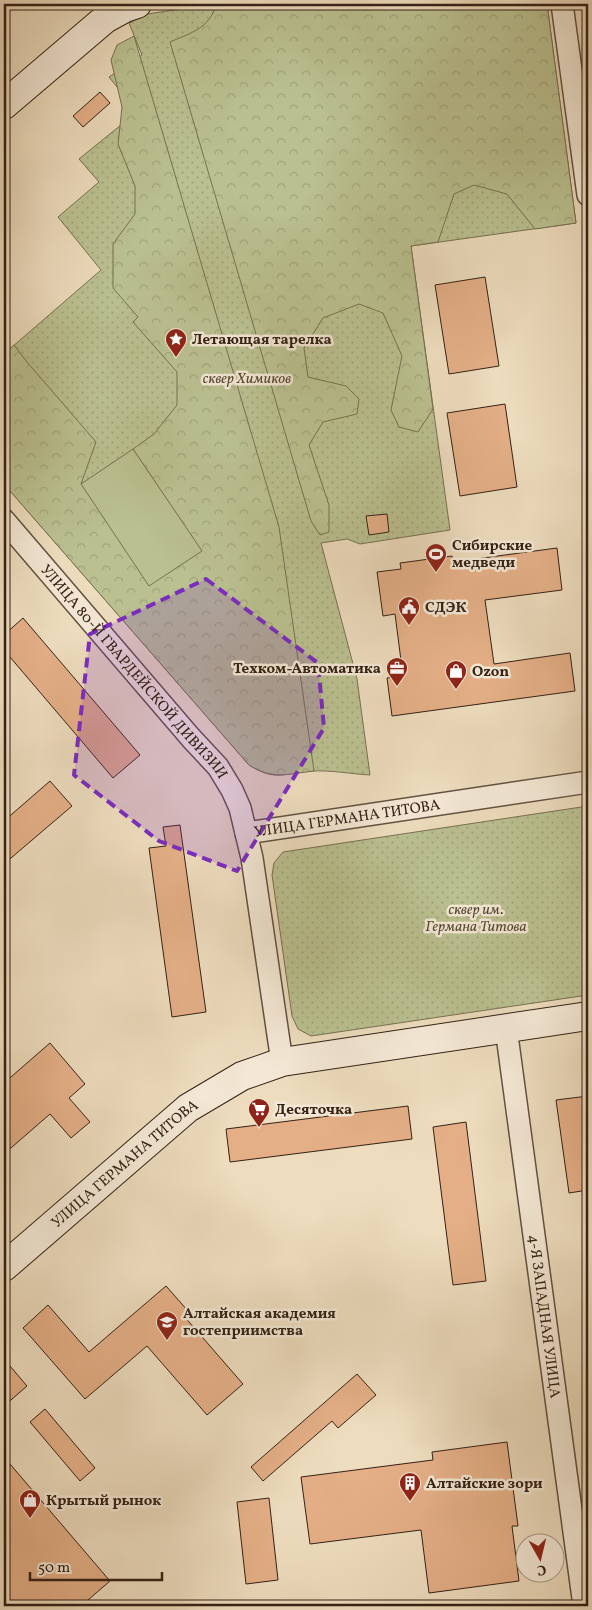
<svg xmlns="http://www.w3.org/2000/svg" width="592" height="1610" font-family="Vollkorn,serif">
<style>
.grass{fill:url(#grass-dots);stroke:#787052}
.forest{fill:url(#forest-crowns);stroke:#787052}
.garden{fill:#bac090;stroke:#787052}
.building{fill:#e4af87;stroke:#352115}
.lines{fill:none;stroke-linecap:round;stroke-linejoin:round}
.street-casing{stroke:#63503f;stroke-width:24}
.secondary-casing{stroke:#352115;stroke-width:30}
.street{stroke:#f3e8d5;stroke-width:21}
.secondary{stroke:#f3e8d5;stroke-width:28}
.marked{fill:#7b2cbf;fill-opacity:0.2;stroke:#7b2cbf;stroke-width:4;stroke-dasharray:10 6;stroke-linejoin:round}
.labels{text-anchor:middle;stroke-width:5;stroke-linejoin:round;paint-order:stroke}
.poi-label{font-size:15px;font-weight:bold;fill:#352115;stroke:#f3e8d5;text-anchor:start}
.park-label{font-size:15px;font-style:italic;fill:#564934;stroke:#f3e8d5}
.street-label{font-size:15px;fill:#352115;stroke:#f3e8d5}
</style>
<defs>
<pattern id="grass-dots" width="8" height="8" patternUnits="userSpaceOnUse" patternTransform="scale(1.25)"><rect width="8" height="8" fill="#bac090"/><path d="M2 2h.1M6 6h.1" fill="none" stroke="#a0a57b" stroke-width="1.8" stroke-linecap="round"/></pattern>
<pattern id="forest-crowns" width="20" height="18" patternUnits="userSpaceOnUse" patternTransform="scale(1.25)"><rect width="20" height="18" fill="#bac090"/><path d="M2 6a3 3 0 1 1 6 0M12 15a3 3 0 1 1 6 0" fill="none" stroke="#a0a57b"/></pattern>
</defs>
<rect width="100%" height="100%" fill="#eddcbe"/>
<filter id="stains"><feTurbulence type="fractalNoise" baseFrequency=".004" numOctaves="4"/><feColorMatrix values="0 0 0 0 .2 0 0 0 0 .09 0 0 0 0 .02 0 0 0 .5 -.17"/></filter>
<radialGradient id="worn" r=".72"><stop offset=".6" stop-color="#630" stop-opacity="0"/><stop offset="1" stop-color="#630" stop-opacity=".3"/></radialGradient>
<g class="grass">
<path d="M215,4h332l29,219 -165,23 39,284 -90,14 -13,-5 -26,4 36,136 13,96c-18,-1 -39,-5 -58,-4 -28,2 -36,11 -63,-6l-245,-281v-130l97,-84 -43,-53 41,-35 -20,-23 58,-47 -28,-35 33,-22 -13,-32 18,-9z"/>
<polygon points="588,806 588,995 311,1036 298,1029 292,1016 272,875 274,863 283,852"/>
</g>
<g class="forest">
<path d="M217,4h330l29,219 -41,6 -28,-35 -33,-9 -20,9 -16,48 -27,4 22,163 -15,23 -19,-5 -8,-17 11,-54 -19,-43 -24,-9 -36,14 -19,30 4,29 38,9 13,13 -2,15 -34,8 -14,23 20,60v27l-9,3 -9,-14 -141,-479c23,-10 38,-13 47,-38z"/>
<path d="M134,36l145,491 35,244c-27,3 -41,9 -65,-6l-245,-281v-130l10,-9 13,17 69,80 -15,42 120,67 -68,-102 21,-15 23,-29v-33l-44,-50 5,-5 -25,-29v-44l22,-30v-28l-17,-42 4,-37 -11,-47 6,-15z"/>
</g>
<polygon class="garden" points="133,449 202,551 149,586 81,484"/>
<g class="building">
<polygon points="100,92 110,103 83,127 73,116"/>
<polygon points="485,277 499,366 449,374 435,285"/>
<polygon points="505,404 517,487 460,496 447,413"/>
<polygon points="387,514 389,532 369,535 366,516"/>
<polygon points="557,548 562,590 485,600 494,664 570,653 575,691 392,716 387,678 403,676 395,614 383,616 377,572 401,569 400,563 452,556 453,562"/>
<polygon points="23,618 140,755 113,778 4,650 4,635"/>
<polygon points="50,781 72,806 4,864 4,821"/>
<polygon points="180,825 206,1012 172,1017 149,848 166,846 163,827"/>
<polygon points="50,1043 85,1084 69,1098 90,1122 71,1138 50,1114 4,1154 4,1083"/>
<polygon points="588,1096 588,1190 569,1193 556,1100"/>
<polygon points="408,1106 412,1139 230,1162 226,1129"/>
<polygon points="466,1122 486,1281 453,1285 433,1127"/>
<polygon points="166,1286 188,1311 183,1315 243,1384 207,1415 147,1346 85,1399 23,1328 48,1305 89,1352"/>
<polygon points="4,1359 27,1386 4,1406"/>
<polygon points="357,1374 376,1395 338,1428 332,1421 263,1481 251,1467"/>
<polygon points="45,1409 95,1468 80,1481 30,1422"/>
<polygon points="507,1442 518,1526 512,1526 519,1581 429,1593 421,1530 310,1544 301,1477 433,1460 432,1452"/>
<polygon points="4,1457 110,1581 81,1606 4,1606"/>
<polygon points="269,1498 278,1580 246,1584 237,1502"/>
</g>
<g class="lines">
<g class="street-casing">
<g id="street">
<polyline points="562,4 588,195"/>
<path id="s1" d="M4,520l187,218 27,29 14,23 8,18 12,50 30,204"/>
<path id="s2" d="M246,833l342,-51"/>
<path id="s3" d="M506,1028l78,578"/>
</g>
</g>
<g class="secondary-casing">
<g id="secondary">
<polyline points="4,105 105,19 125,8 137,4"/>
<path id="s4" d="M4,1267l184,-159 54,-32 40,-14 306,-46"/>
</g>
</g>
<use href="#street" class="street"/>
<use href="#secondary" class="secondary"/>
</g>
<path class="marked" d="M206,579l112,84 6,65 -87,143 -78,-30 -85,-66 16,-141z"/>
<defs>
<g id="sight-pin" transform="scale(1.125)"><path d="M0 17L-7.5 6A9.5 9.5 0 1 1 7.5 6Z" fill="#8f2418" stroke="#f3e8d5"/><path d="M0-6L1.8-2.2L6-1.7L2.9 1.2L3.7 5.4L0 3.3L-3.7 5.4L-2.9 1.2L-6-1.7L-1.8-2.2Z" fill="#fff"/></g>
<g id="stadium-pin" transform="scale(1.125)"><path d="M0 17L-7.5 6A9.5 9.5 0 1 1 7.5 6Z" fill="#8f2418" stroke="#f3e8d5"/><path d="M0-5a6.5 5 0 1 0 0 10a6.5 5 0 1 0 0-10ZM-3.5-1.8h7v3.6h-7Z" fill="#fff"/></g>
<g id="civic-pin" transform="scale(1.125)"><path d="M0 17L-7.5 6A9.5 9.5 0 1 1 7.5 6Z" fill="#8f2418" stroke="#f3e8d5"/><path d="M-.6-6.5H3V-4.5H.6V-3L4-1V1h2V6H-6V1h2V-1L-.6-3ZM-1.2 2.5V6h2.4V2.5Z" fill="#fff"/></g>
<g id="office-pin" transform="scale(1.125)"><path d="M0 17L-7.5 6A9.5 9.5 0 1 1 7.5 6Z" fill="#8f2418" stroke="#f3e8d5"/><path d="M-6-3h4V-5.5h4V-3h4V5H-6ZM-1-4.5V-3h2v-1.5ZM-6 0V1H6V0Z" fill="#fff"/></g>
<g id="shop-pin" transform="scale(1.125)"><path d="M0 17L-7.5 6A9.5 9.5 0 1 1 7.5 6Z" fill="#8f2418" stroke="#f3e8d5"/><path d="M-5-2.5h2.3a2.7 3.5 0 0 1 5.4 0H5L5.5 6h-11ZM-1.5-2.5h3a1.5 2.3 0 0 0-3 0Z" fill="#fff"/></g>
<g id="supermarket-pin" transform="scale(1.125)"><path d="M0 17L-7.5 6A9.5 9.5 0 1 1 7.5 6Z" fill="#8f2418" stroke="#f3e8d5"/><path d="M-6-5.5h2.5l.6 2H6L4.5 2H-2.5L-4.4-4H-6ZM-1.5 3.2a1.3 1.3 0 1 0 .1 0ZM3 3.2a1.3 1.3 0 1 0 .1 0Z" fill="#fff"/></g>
<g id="university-pin" transform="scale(1.125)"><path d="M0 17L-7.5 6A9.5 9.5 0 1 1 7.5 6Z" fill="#8f2418" stroke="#f3e8d5"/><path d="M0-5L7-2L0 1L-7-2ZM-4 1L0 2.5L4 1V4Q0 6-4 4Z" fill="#fff"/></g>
<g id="building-pin" transform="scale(1.125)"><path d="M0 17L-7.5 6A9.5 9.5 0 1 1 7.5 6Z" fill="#8f2418" stroke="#f3e8d5"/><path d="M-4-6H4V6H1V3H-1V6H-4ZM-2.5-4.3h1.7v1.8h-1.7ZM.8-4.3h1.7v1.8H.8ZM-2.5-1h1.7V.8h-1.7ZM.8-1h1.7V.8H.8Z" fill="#fff"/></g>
</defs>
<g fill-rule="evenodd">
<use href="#sight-pin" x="176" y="339"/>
<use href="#stadium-pin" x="436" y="554"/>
<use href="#civic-pin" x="409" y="607"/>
<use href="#office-pin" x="397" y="668"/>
<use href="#shop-pin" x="456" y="671"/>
<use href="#supermarket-pin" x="259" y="1109"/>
<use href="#university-pin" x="167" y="1322"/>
<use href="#building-pin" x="410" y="1483"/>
<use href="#shop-pin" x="30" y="1500"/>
</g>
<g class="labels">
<g class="poi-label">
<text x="192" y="344">Летающая тарелка</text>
<text x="452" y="550">Сибирские<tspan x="452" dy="17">медведи</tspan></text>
<text x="425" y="612">СДЭК</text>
<text x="381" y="673" text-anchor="end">Техком-Автоматика</text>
<text x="472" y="676">Ozon</text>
<text x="275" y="1114">Десяточка</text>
<text x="183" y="1318">Алтайская академия<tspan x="183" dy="17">гостеприимства</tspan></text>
<text x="426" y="1488">Алтайские зори</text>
<text x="46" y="1505">Крытый рынок</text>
</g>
<g class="park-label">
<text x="247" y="383">сквер Химиков</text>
<text x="476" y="914">сквер им.<tspan x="476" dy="17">Германа Титова</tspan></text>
</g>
<g class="street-label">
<text dy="5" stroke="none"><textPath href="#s1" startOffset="200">УЛИЦА 80-Й ГВАРДЕЙСКОЙ ДИВИЗИИ</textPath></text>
<text dy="5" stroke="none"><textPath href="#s2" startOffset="102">УЛИЦА ГЕРМАНА ТИТОВА</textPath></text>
<text dy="5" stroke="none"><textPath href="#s4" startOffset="159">УЛИЦА ГЕРМАНА ТИТОВА</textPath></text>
<text dy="5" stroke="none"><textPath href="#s3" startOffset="291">4-Я ЗАПАДНАЯ УЛИЦА</textPath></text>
</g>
</g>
<rect width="592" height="1610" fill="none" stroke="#eddcbe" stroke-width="20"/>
<rect x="5" y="5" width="582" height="1600" fill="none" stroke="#352115" stroke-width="2.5"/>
<rect x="10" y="10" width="572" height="1590" fill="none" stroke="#352115"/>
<g transform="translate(540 1558) rotate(172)"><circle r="24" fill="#f3e8d5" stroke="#a79888"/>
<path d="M0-4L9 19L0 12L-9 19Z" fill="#8f2418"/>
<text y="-8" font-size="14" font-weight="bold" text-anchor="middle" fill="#352115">С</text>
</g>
<path d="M30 1572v8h132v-8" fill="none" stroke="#352115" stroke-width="2.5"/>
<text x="38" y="1572" font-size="15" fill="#352115" stroke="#f3e8d5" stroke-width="4" paint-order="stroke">50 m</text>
<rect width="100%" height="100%" filter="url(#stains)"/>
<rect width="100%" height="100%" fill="url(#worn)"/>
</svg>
